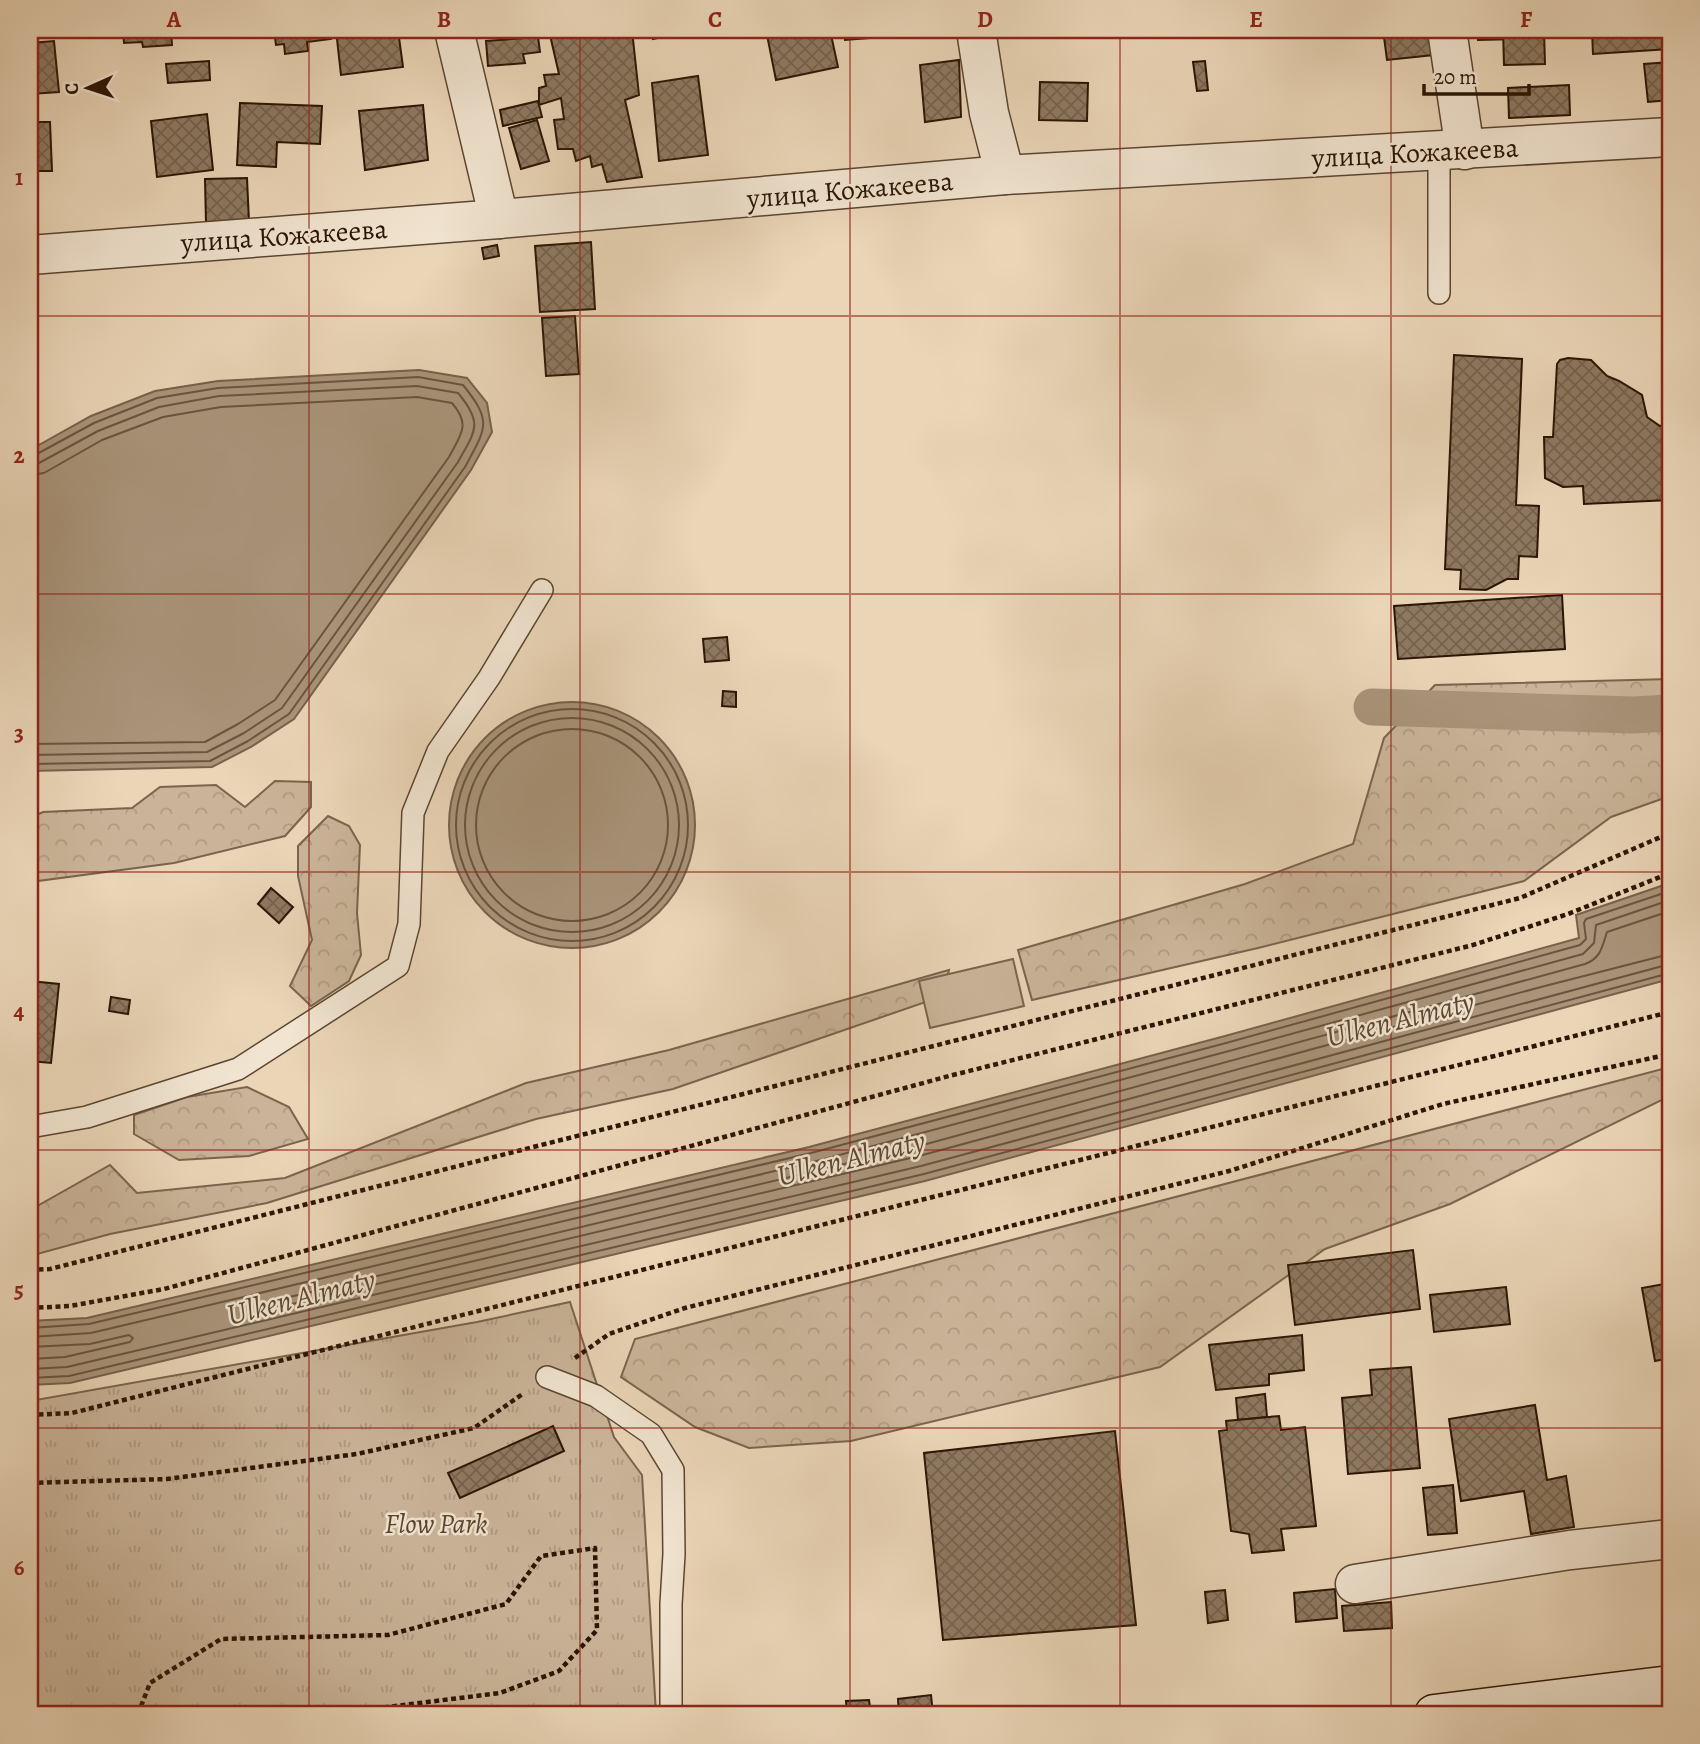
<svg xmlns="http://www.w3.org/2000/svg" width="1700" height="1744" font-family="Alegreya,serif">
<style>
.grass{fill:url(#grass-tufts);stroke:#7a644e;stroke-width:2}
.forest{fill:url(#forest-crowns);stroke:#7a644e;stroke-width:2}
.pitch{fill:#cab499;stroke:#7a644e;stroke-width:2}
.water{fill:#a9947a;stroke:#77614b;stroke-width:2}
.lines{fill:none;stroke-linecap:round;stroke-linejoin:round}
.shore{stroke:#6a543f;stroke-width:2}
.canal{stroke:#a9947a;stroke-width:37}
.building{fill:url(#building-cross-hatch);stroke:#2b1504;stroke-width:2}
.service-casing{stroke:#5b4531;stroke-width:24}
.minor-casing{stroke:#5b4531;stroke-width:41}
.tertiary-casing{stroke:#5b4531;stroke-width:41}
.secondary-casing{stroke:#2b1504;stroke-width:41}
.path{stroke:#2b1504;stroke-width:4.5;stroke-dasharray:5 3.5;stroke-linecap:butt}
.service{stroke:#f1e4d0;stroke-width:21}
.minor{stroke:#f1e4d0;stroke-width:38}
.tertiary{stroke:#f1e4d0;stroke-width:38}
.secondary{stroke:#f1e4d0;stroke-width:38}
.grid{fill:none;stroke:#8f2418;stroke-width:2;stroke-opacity:0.55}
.labels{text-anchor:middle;stroke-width:5;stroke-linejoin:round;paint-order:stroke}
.street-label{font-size:28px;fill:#2b1504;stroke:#f1e4d0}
.park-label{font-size:28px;font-style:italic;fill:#5b4531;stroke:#f1e4d0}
.water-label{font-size:30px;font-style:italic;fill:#5d4833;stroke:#f1e4d0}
.neatline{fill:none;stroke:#8f2418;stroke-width:2.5}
.grid-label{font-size:23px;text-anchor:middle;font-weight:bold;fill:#8f2418}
</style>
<defs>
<pattern id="grass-tufts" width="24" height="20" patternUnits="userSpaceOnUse" patternTransform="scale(1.75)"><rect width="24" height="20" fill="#cab499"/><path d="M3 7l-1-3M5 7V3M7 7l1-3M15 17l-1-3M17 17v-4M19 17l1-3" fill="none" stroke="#ae9a82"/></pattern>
<pattern id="forest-crowns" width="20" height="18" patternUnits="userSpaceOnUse" patternTransform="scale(1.75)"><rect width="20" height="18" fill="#cab499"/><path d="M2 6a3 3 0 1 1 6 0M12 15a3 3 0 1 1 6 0" fill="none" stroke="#ae9a82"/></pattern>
<pattern id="building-cross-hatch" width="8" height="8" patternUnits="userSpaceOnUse" patternTransform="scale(1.75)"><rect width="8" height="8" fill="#8e7961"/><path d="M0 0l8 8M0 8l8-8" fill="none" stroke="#74624e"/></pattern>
</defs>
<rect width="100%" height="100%" fill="#ead5b7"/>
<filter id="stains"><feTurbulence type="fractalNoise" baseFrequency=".00286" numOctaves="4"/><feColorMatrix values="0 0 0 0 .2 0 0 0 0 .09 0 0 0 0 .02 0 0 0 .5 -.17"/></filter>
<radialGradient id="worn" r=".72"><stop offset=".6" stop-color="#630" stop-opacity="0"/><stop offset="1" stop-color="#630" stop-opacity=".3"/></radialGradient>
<polygon class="grass" points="570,1302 614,1437 642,1475 656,1714 30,1714 30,1401 477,1322"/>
<g class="forest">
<polygon points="1670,679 1670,796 1611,817 1524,881 1258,948 1032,1000 1018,950 1245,884 1353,844 1384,738 1435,685"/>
<polygon points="275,781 311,782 311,807 285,836 174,863 30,882 30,818 43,812 132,808 160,787 216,785 245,807"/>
<polygon points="328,816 349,826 360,845 357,913 361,955 349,981 311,1006 290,986 312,940 298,876 298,846"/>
<polygon points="949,970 943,996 673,1089 536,1119 267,1203 110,1234 30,1256 30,1203 39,1205 110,1165 137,1193 285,1178 526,1083 669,1050"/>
<polygon points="1670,1067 1670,1096 1450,1204 1325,1249 1160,1367 851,1441 749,1448 695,1427 621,1377 635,1339"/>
<polygon points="247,1087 289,1107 308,1139 249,1156 179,1160 134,1134 134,1115 187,1097"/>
</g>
<polygon class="pitch" points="1013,959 1024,1006 930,1028 919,981"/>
<g class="water">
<polygon points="419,370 467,378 487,403 492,432 471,470 294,719 251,747 212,767 30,771 30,450 91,416 155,391 218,381"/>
<circle cx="572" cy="825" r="123"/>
<polygon points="1670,883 1670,979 925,1181 70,1383 30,1385 30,1321 87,1318 809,1147 1225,1036 1579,938 1576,915"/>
</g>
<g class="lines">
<g class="shore">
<path d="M30,456l5,-1 59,-32 63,-25 61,-10 200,-11 45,8c30,37 23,43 2,82l-176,247 -41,27 -38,20 -180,3"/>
<path d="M30,465l9,-2 59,-32 61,-24 60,-11 198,-10 41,7c26,31 17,38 0,69l-176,246 -38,25 -37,19 -177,3"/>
<path d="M30,475l14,-2 58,-33 61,-23 58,-10 196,-10 35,6c19,22 9,31 -3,54l-174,243 -37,24 -33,18 -175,2"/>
<circle cx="572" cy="825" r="116"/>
<circle cx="572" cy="825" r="107"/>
<circle cx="572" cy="825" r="96"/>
<path d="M1670,911l-63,21c-5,15 -6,26 -22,32l-666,182 -642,154 -2,4 4,3 640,-151 622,-169 129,-33"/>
<polyline points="30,1328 89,1324 811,1153 1226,1043 1580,945 1586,939 1584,923 1586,919 1670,891"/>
<polyline points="30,1337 91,1333 813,1162 1229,1051 1583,954 1594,943 1596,925 1670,900"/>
<polyline points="30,1347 90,1344 129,1335 133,1338 130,1342 65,1357 30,1359"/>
<polyline points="30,1369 67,1367 921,1166 1670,964"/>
<polyline points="30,1378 69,1376 924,1174 1670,973"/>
</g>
<polyline class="canal" points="1372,707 1633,715 1670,713"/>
</g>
<g class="building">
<polygon points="123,30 171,30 172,45 143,47 142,42 124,43"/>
<polygon points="274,30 330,30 331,39 307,42 308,51 285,54 284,44 276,45"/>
<polygon points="336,30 398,30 403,67 341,75"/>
<polygon points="561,30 632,30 639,95 625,100 642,177 607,182 602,164 592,167 590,156 576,161 573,149 558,149 554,120 564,119 561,98 539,105 539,88 546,86 544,75 559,74 550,35"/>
<polygon points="652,30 670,30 671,35 653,39"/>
<polygon points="692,30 728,30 694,37"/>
<polygon points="766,30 830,30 838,67 776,80"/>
<polygon points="844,30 882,30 882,37 845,40"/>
<polygon points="1441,30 1443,54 1387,60 1384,37"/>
<polygon points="1478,30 1519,30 1519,39 1478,40"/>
<polygon points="1503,30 1544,30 1545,64 1504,65"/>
<polygon points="1592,30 1670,30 1670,49 1593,54"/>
<polygon points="538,37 540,52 523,54 525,63 488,66 486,41"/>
<polygon points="54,41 59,92 30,94 30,43"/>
<polygon points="959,60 961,117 925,122 920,65"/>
<polygon points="209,61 210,80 168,83 166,64"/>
<polygon points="1205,61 1208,90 1197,91 1193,62"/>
<polygon points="1670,62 1670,100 1648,102 1644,64"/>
<polygon points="698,76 708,155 659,161 652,83"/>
<polygon points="1040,82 1088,83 1087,121 1039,120"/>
<polygon points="1569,85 1570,115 1509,118 1508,88"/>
<polygon points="538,101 542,117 503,126 500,110"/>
<polygon points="240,103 322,106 320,144 277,142 276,167 237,165"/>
<polygon points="423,105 428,160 365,170 359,111"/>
<polygon points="207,114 213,170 157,177 151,121"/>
<polygon points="537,120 549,161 521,169 509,128"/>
<polygon points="30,122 50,122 52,171 30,171"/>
<polygon points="247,178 249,222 206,223 205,179"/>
<polygon points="591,242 595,309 540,312 535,246"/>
<polygon points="497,245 499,256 484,259 482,248"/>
<polygon points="575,316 579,374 546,376 542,318"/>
<polygon points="1454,355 1522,359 1516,505 1539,506 1537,557 1519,556 1518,579 1507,579 1486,590 1460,589 1461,570 1445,569"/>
<polygon points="1568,358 1591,360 1607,376 1619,381 1642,395 1647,417 1660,426 1670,424 1670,500 1584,504 1583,486 1563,487 1545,478 1544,437 1553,437 1557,364 1560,360"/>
<polygon points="1562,595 1565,649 1398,659 1394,606"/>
<polygon points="727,637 729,660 705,662 703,639"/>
<polygon points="723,691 736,692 736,707 722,706"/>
<polygon points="271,888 293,907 279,923 258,904"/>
<polygon points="30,981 59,984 51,1063 30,1061"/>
<polygon points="111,997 130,1000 128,1014 109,1011"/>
<polygon points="1413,1250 1420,1309 1295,1325 1288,1265"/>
<polygon points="1670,1283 1670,1358 1655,1361 1642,1288"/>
<polygon points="1506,1287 1510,1324 1434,1332 1430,1295"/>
<polygon points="1302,1335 1304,1370 1269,1374 1269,1385 1216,1390 1209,1345"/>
<polygon points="1411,1367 1420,1468 1348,1474 1342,1398 1372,1395 1370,1370"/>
<polygon points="1265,1394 1267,1417 1238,1420 1236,1398"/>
<polygon points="1535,1405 1547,1480 1566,1476 1574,1527 1531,1534 1524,1491 1461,1501 1449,1419"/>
<polygon points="1279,1416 1281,1430 1305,1427 1316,1526 1281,1529 1284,1550 1252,1553 1249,1534 1231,1531 1219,1431 1227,1430 1226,1421"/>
<polygon points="553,1426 564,1451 460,1498 448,1473"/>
<polygon points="1115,1431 1136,1625 943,1640 924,1453"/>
<polygon points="1453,1485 1457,1533 1428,1535 1423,1488"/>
<polygon points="1335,1589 1337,1618 1296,1622 1294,1593"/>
<polygon points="1225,1590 1228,1620 1208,1623 1205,1592"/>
<polygon points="1391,1602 1392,1628 1344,1631 1342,1606"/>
<polygon points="931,1695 933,1714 899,1714 898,1699"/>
<polygon points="869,1700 871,1714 847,1714 846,1701"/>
</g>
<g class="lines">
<g class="service-casing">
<g id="service">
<polyline points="1439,151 1439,293"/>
<polyline points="30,1127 87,1117 238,1069 398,966 409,924 413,813 438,751 489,678 542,590"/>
<polyline points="547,1377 596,1396 651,1434 673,1470 674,1554 671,1604 671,1714"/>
</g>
</g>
<g class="minor-casing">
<g id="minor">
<polyline points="976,30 989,113 1005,175"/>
<polyline points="1447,30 1465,150"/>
<polyline points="1355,1584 1570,1550 1670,1539"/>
</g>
</g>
<g class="tertiary-casing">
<g id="tertiary">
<polyline points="454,30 499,219"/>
<polyline points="30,255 499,219 1005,175 1670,137"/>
</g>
</g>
<g class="secondary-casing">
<polyline id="secondary" points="1434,1714 1670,1685"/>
</g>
<g class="path">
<polyline points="30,1270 50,1269 1520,898 1670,833"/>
<polyline points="30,1308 70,1306 164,1289 949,1076 1473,945 1568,914 1670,873"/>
<polyline points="575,1358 609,1334 685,1308 1229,1171 1443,1104 1670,1054"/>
<polyline points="30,1415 72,1413 1670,1012"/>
<polyline points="30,1483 167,1479 357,1454 474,1428 524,1393"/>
<polyline points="138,1714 150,1683 221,1639 388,1635 506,1604 541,1556 595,1548 597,1630 559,1671 500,1693 331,1714"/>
</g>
<use href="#service" class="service"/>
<use href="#minor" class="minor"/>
<use href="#tertiary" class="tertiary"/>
<use href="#secondary" class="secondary"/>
</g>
<path class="grid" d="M309,30v1684M580,30v1684M850,30v1684M1120,30v1684M1391,30v1684M30,316h1640M30,594h1640M30,872h1640M30,1150h1640M30,1428h1640"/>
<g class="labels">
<g class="street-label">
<text transform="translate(1415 152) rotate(-3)" y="10">улица Кожакеева</text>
<text transform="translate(850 189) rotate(-5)" y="10">улица Кожакеева</text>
<text transform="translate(284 235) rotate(-4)" y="10">улица Кожакеева</text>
</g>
<g class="park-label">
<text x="436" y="1533">Flow Park</text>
</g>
<g class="water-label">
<text transform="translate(1400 1019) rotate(-14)" y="10">Ulken Almaty</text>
<text transform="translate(851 1158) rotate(-14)" y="10">Ulken Almaty</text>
<text transform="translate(301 1297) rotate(-14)" y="10">Ulken Almaty</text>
</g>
</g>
<rect width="1700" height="1744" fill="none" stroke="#ead5b7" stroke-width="77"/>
<g transform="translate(88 88) rotate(267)" stroke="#f1e4d0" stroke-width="5" paint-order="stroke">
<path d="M0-5L12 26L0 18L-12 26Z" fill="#2b1504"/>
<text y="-10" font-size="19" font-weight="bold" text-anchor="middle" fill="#2b1504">С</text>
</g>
<path d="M1424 84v10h105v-10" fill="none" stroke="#2b1504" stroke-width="3.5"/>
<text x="1434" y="84" font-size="21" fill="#2b1504" stroke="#f1e4d0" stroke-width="5" paint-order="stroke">20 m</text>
<rect x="38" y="38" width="1624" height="1668" class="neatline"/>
<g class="grid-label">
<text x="174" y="27">A</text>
<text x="444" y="27">B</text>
<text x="715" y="27">C</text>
<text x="985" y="27">D</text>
<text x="1256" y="27">E</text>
<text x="1526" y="27">F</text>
<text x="19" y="185">1</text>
<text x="19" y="463">2</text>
<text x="19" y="741">3</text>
<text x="19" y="1019">4</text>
<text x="19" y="1297">5</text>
<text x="19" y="1575">6</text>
</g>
<rect width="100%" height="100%" filter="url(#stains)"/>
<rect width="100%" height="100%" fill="url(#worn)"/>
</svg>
